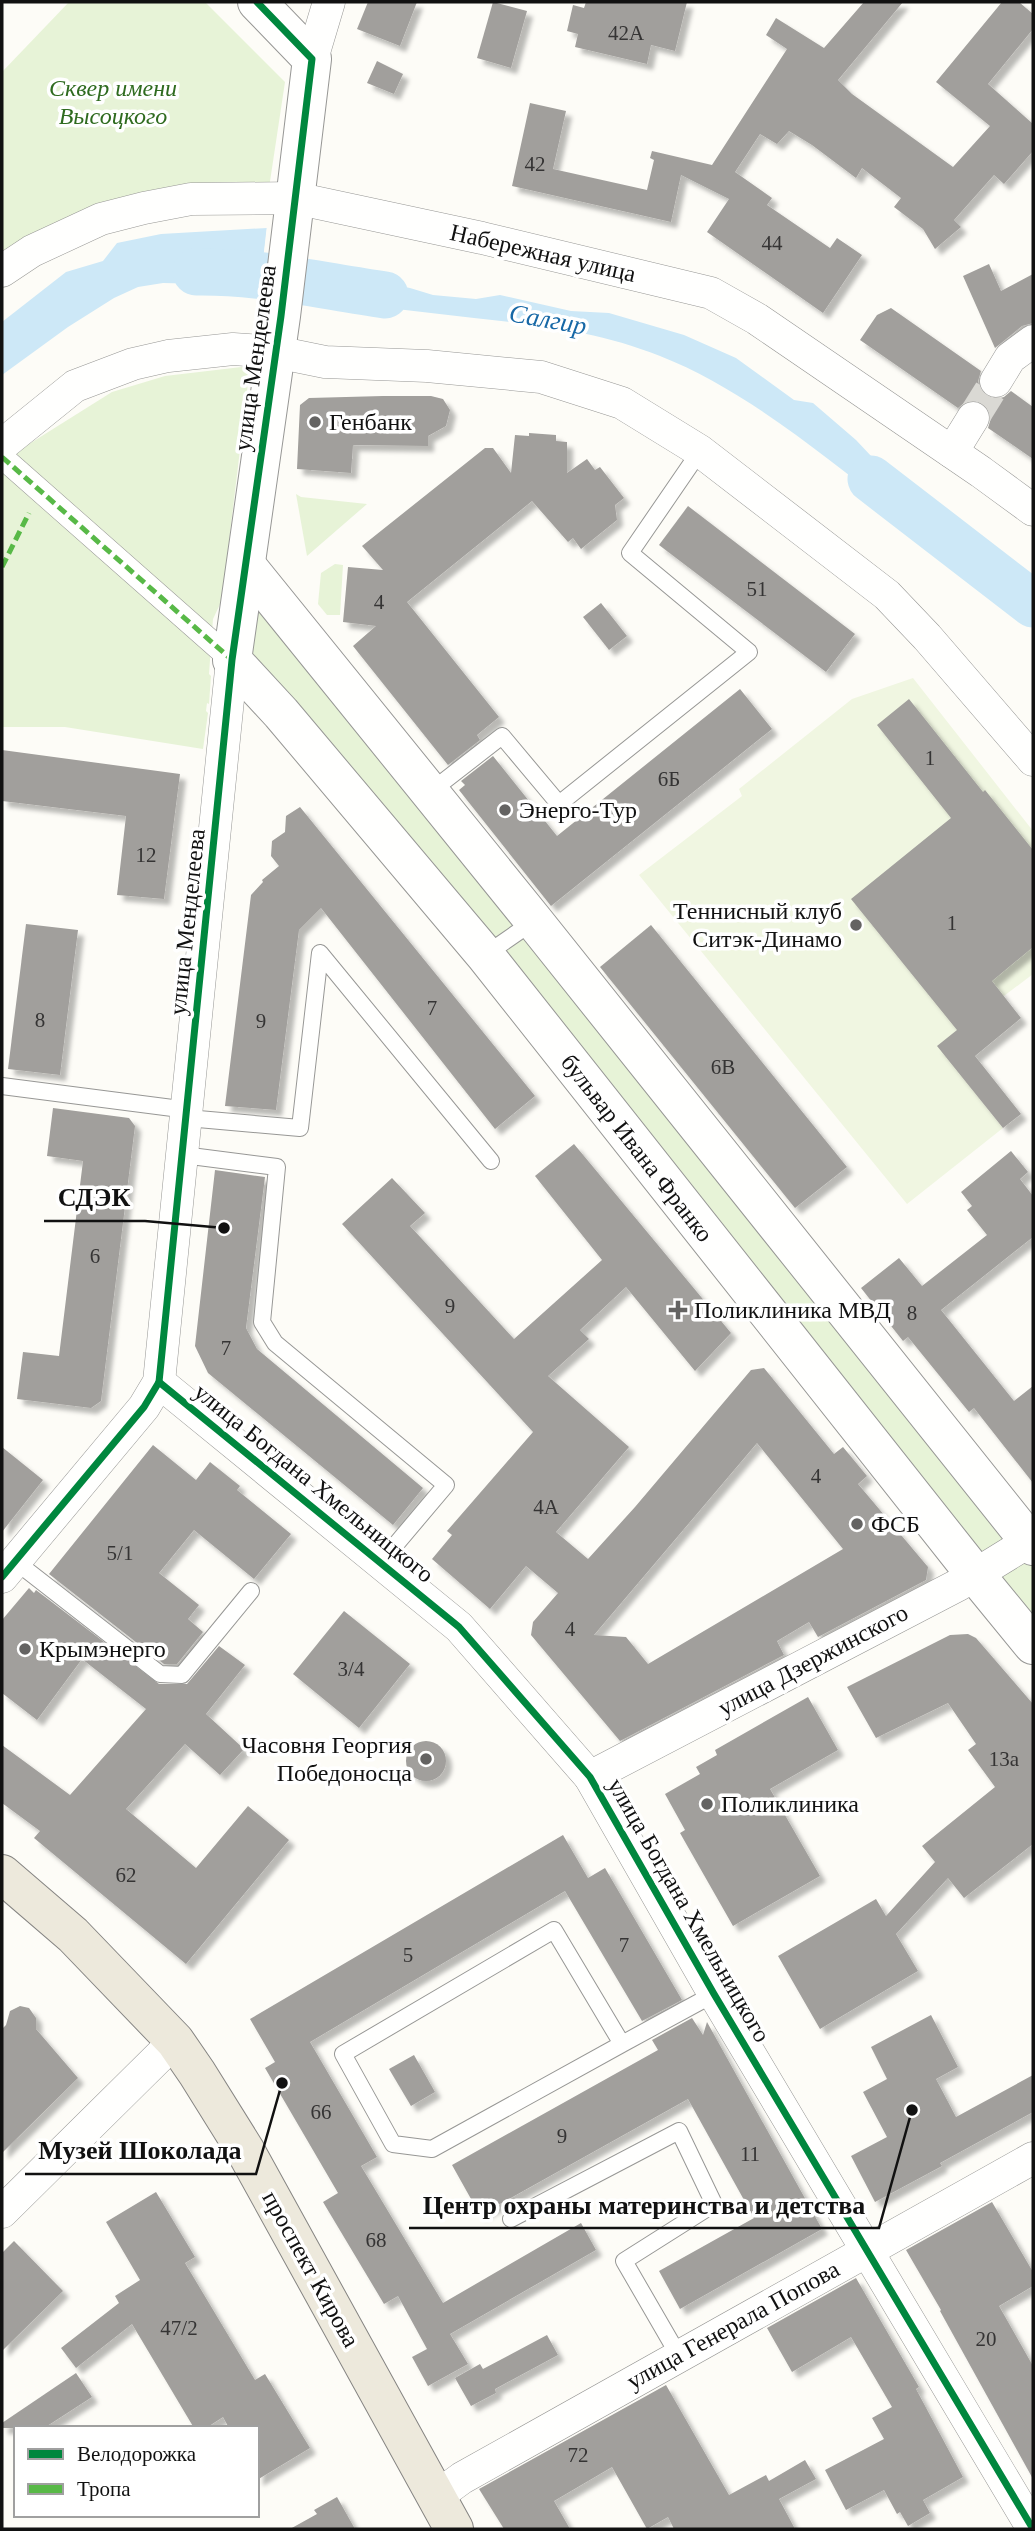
<svg xmlns="http://www.w3.org/2000/svg" width="1035" height="2531" font-family="'Times New Roman',serif">
<style>
.green{fill:#e7f3d7}
.pitch{fill:#f0f6e1}
.water{fill:#cde8f7}
.pier{fill:#fdfcf7}
.lines{fill:none;stroke-linecap:round;stroke-linejoin:round}
.river{stroke:#cde8f7;stroke-width:47}
.building{fill:#a19f9c;fill-rule:evenodd;filter:url(#shadow)}
.minor-tunnel{stroke:#dad9d4;stroke-width:32;stroke-dasharray:32 16;stroke-linecap:butt}
.service-casing{stroke:#979795;stroke-width:18}
.pedestrian-casing{stroke:#979795;stroke-width:24}
.minor-casing{stroke:#979795;stroke-width:33}
.tertiary-casing{stroke:#979795;stroke-width:40}
.primary-casing{stroke:#858482;stroke-width:40}
.service{stroke:#fffffe;stroke-width:16}
.pedestrian{stroke:#fffffe;stroke-width:23}
.minor{stroke:#fffffe;stroke-width:32}
.tertiary{stroke:#fffffe;stroke-width:38}
.primary{stroke:#ede9dc;stroke-width:38}
.quiet{stroke:#58b947;stroke-width:5;stroke-dasharray:10 5;stroke-linecap:butt}
.cycleway-casing{stroke:#fff;stroke-width:11}
.cycleway{stroke:#00873e;stroke-width:7}
.poi-dot{fill:#646362;stroke:#fff;stroke-width:2.5}
.labels{text-anchor:middle;stroke-width:7;stroke-linejoin:round;paint-order:stroke}
.number-label{font-size:21px;fill:#353434}
.park-label{font-size:24px;font-style:italic;fill:#2f6b1f;stroke:#fff}
.street-label{font-size:24px;fill:#111;stroke:#fff}
.poi-label{font-size:24px;fill:#111;stroke:#fff;text-anchor:start}
.water-label{font-size:26px;font-style:italic;fill:#1768a6;stroke:#fff}
.leader{fill:none;stroke:#111;stroke-width:2.5}
.callout-dot{fill:#111;stroke:#fff;stroke-width:2.5}
.callout-label{font-size:26px;text-anchor:middle;font-weight:bold;fill:#111;stroke:#fff;stroke-width:7;stroke-linejoin:round;paint-order:stroke}
</style>
<defs>
<filter id="shadow"><feDropShadow dx="6" dy="6" stdDeviation="2" flood-color="#0004"/></filter>
</defs>
<rect width="100%" height="100%" fill="#fdfcf7"/>
<g class="green">
<polygon points="69,2 205,2 285,82 269,188 2,258 2,72"/>
<polygon points="250,366 222,600 213,619 209,674 211,676 209,704 207,703 206,711 208,713 203,749 65,727 2,727 2,461 112,392 165,376"/>
<polygon points="296,494 301,497 367,504 307,556"/>
<polygon points="335,564 343,565 340,615 327,615 318,604 321,573"/>
<polygon points="253,591 523,924 491,945 244,657"/>
<polygon points="528,930 1017,1541 980,1563 496,952"/>
<polygon points="1011,1562 1033,1562 1033,1627 988,1574"/>
</g>
<polygon class="pitch" points="913,678 1033,831 1033,974 938,1046 1003,1128 907,1204 639,875 742,796 739,789 852,699"/>
<g class="water">
<polygon points="267,228 262,273 247,285 163,283 138,287 114,298 68,327 2,375 2,322 66,272 103,261 117,243 161,234"/>
<path d="M325,264l19,11 66,13 23,7 43,4 24,-4 71,16 38,2 75,22 52,23 58,42 19,3 43,37 32,34 42,32 -14,22c-76,-59 -166,-137 -256,-172 -63,-25 -120,-31 -186,-38 -52,-6 -103,-12 -154,-18z"/>
<polygon points="943,515 1033,587 1033,615 931,534"/>
</g>
<polygon class="pier" points="267,225 270,228 266,273 261,278"/>
<g class="lines">
<g class="river">
<path d="M196,272c64,-1 126,14 189,23"/>
<polyline points="871,479 1033,604"/>
</g>
</g>
<g class="building">
<polygon points="368,2 417,2 400,46 357,29"/>
<polygon points="493,2 527,11 511,68 477,58"/>
<polygon points="586,2 687,2 675,51 651,45 647,64 575,47 578,34 567,31 573,5 584,8"/>
<polygon points="864,2 903,2 838,80 852,94 953,167 990,126 936,82 1002,2 1019,2 1033,14 1033,29 988,84 1033,124 1033,151 1004,184 994,175 954,220 961,227 935,249 923,229 894,207 901,198 862,168 856,178 812,145 789,131 777,144 760,134 735,172 772,198 767,205 830,248 837,238 862,255 823,313 707,232 729,199 681,175 671,222 512,186 530,103 566,111 553,169 647,190 654,160 650,158 652,151 712,165 787,49 766,35 776,18 824,48"/>
<polygon points="377,61 403,74 394,94 367,83"/>
<polygon points="989,264 1001,291 1033,274 1033,323 1022,326 995,348 963,276"/>
<polygon points="891,308 981,371 978,381 980,390 986,396 996,399 1004,397 1011,391 1033,407 1033,459 988,428 991,418 989,409 983,403 973,400 965,402 958,408 860,340 877,315"/>
<polygon points="383,396 431,396 443,399 450,410 446,426 428,436 428,446 353,445 351,473 297,469 300,405 309,398"/>
<polygon points="529,433 556,435 556,441 567,442 567,473 587,459 595,470 600,467 624,498 615,505 617,520 581,549 573,538 568,542 532,501 407,602 499,717 477,735 480,740 448,765 353,646 376,626 343,622 348,567 383,570 362,546 485,448 493,448 511,473 515,435 529,436"/>
<polygon points="688,506 855,634 826,672 659,545"/>
<polygon points="601,603 627,636 609,650 583,617"/>
<polygon points="740,689 772,729 551,906 459,790 465,785 461,781 493,756 557,836"/>
<polygon points="909,699 983,792 985,790 1033,850 1033,947 992,981 1021,1018 975,1056 1021,1114 1003,1128 937,1046 957,1030 851,899 951,818 877,725"/>
<polygon points="2,750 180,774 164,899 117,895 126,816 2,801"/>
<polygon points="300,807 535,1096 495,1129 321,908 299,930 276,1110 225,1106 251,895 263,882 262,880 279,866 271,856 272,841 285,832 286,816"/>
<polygon points="26,924 78,930 60,1075 8,1069"/>
<polygon points="651,925 847,1167 795,1208 600,967"/>
<polygon points="53,1108 129,1118 135,1126 101,1401 91,1408 17,1399 23,1352 59,1356 83,1161 47,1156"/>
<path d="M574,1144l157,189 -36,38 -69,-84 -46,43 9,9 -41,37 81,71 -73,85 32,27 47,-52 116,-137 13,-2 70,86 9,-7 24,29 -9,8 70,83 -2,13 -108,57 -9,-15 -32,19 7,14 -164,86 -89,-106 2,-13 25,-29 -32,-27 -36,43 -58,-50 20,-24 -5,-4 86,-99 -191,-208 50,-46 33,35 -15,13 104,113 88,-79 -67,-84zM757,1443l86,106 -195,115 -22,-27 -32,-2z"/>
<polygon points="1011,1151 1028,1172 1020,1179 1033,1196 1033,1237 941,1310 1014,1401 1033,1386 1033,1483 974,1408 969,1412 908,1337 903,1341 861,1288 899,1258 922,1286 987,1235 967,1210 972,1206 961,1192"/>
<polygon points="215,1170 265,1177 246,1328 257,1349 423,1488 393,1525 208,1373 195,1346"/>
<polygon points="153,1445 196,1480 210,1462 240,1486 237,1490 291,1534 254,1579 194,1530 159,1573 199,1605 188,1619 203,1632 177,1664 164,1664 49,1574"/>
<polygon points="2,1447 43,1480 2,1532"/>
<polygon points="29,1588 34,1593 36,1590 159,1684 187,1684 219,1646 245,1665 206,1714 244,1749 220,1775 185,1744 126,1809 196,1868 248,1806 289,1840 186,1964 34,1838 40,1831 2,1803 2,1745 70,1795 146,1709 82,1659 37,1720 2,1693 2,1620"/>
<polygon points="344,1611 410,1664 359,1728 293,1674"/>
<polygon points="968,1634 976,1638 1033,1704 1033,1844 964,1898 948,1878 896,1934 918,1971 820,2029 778,1956 876,1899 886,1916 935,1862 922,1846 995,1787 968,1750 976,1744 948,1703 876,1738 847,1687 950,1635"/>
<polygon points="808,1697 838,1750 770,1789 820,1876 733,1926 680,1833 685,1830 665,1794 700,1774 696,1767 717,1755 715,1750"/>
<circle cx="426" cy="1761" r="20"/>
<polygon points="563,1835 588,1878 605,1868 682,2000 642,2021 565,1891 310,2042 377,2157 361,2166 443,2303 581,2223 596,2250 450,2334 468,2364 428,2386 412,2357 427,2349 398,2296 384,2304 323,2202 338,2193 265,2068 275,2062 250,2019"/>
<polygon points="20,2006 29,2008 36,2018 36,2029 78,2078 2,2153 2,2029 6,2025 10,2011"/>
<polygon points="931,2015 958,2067 936,2079 956,2117 1033,2075 1033,2112 940,2163 942,2166 875,2202 851,2156 887,2137 863,2092 887,2079 871,2047"/>
<polygon points="692,2018 703,2035 707,2022 822,2229 680,2309 659,2271 754,2218 688,2099 480,2215 452,2165 658,2050 652,2040"/>
<polygon points="414,2055 435,2092 411,2106 389,2069"/>
<polygon points="156,2192 195,2257 185,2263 255,2380 265,2374 310,2448 257,2480 257,2428 229,2428 223,2417 206,2428 194,2428 132,2324 76,2368 61,2348 119,2303 115,2296 140,2280 106,2222"/>
<polygon points="992,2202 1033,2272 1033,2286 999,2306 1033,2366 1033,2479 940,2311 941,2310 906,2250"/>
<polygon points="14,2241 63,2291 2,2351 2,2253"/>
<polygon points="856,2278 919,2387 916,2389 963,2477 923,2500 930,2513 908,2526 900,2512 897,2514 884,2490 846,2510 825,2470 884,2439 872,2418 892,2407 851,2337 792,2372 767,2328"/>
<polygon points="547,2335 558,2355 495,2389 496,2393 471,2406 455,2378 480,2364 483,2369"/>
<polygon points="76,2373 92,2397 44,2428 2,2428 2,2423"/>
<polygon points="666,2385 729,2495 766,2475 769,2481 805,2460 816,2479 779,2499 795,2529 674,2529 668,2517 647,2529 612,2467 554,2501 570,2529 504,2529 479,2489"/>
<polygon points="337,2497 355,2529 290,2529 317,2514 314,2510"/>
</g>
<g class="lines">
<polyline class="minor-tunnel" points="973,418 996,381"/>
<g class="service-casing">
<g id="service">
<polyline points="430,792 502,736 559,804 749,652 630,553 700,451"/>
<polyline points="485,955 534,921"/>
<polyline points="2,1086 188,1110"/>
<polyline points="187,1118 300,1128 320,953 491,1161"/>
<polyline points="183,1155 277,1167 262,1322 275,1343 446,1485 381,1562"/>
<polyline points="15,1561 160,1674 182,1675 251,1591"/>
<polyline points="622,2044 432,2149 393,2144 343,2054 554,1930 622,2044 714,1994"/>
<polyline points="511,2219 679,2131 714,2204 624,2261 679,2356"/>
</g>
</g>
<g class="pedestrian-casing">
<polyline id="pedestrian" points="2,457 232,660"/>
</g>
<g class="minor-casing">
<g id="minor">
<polyline points="312,59 329,2"/>
<polyline points="2,271 32,251 101,219 144,208 191,199 295,198 482,238 711,293 757,319 981,472 1033,510"/>
<polyline points="996,381 1010,358 1033,341"/>
<polyline points="2,445 75,386 133,364 168,356 233,349 276,352 325,362 427,366 541,377 622,403 700,451 887,595 927,637 1033,760"/>
<polyline points="952,452 973,418"/>
<polyline points="159,1382 459,1627 590,1777 714,1994 1033,2529"/>
<polyline points="2,1577 144,1407 159,1382 232,660"/>
<polyline points="590,1777 960,1584 1033,1539"/>
<polyline points="2,2212 175,2041"/>
<polyline points="436,2497 462,2478 1033,2158"/>
</g>
</g>
<g class="tertiary-casing">
<g id="tertiary">
<polyline points="257,2 312,59 281,316 232,660 281,713 485,955 974,1573 1033,1645"/>
<polyline points="246,565 534,921 1033,1546"/>
</g>
</g>
<g class="primary-casing">
<polyline id="primary" points="2,1874 73,1935 175,2041 197,2073 245,2150 454,2529"/>
</g>
<use href="#service" class="service"/>
<use href="#pedestrian" class="pedestrian"/>
<use href="#minor" class="minor"/>
<use href="#tertiary" class="tertiary"/>
<use href="#primary" class="primary"/>
<g class="quiet">
<polyline points="2,457 232,660"/>
<polyline points="2,567 29,513"/>
</g>
<g class="cycleway-casing">
<g id="cycleway">
<polyline points="159,1382 459,1627 590,1777 714,1994 1033,2529"/>
<polyline points="2,1577 144,1407 159,1382 232,660 281,316 312,59 257,2"/>
</g>
</g>
<use href="#cycleway" class="cycleway"/>
</g>
<g class="poi-dot">
<circle cx="315" cy="422" r="7"/>
<circle cx="505" cy="810" r="7"/>
<circle cx="856" cy="925" r="7"/>
<path d="M674.5 1299.5h7v7h7v7h-7v7h-7v-7h-7v-7h7z"/>
<circle cx="857" cy="1524" r="7"/>
<circle cx="25" cy="1649" r="7"/>
<circle cx="426" cy="1759" r="7"/>
<circle cx="707" cy="1804" r="7"/>
</g>
<g class="labels">
<g class="number-label">
<text x="626" y="40">42А</text>
<text x="535" y="171">42</text>
<text x="772" y="250">44</text>
<text x="757" y="596">51</text>
<text x="379" y="609">4</text>
<text x="930" y="765">1</text>
<text x="669" y="786">6Б</text>
<text x="146" y="862">12</text>
<text x="952" y="930">1</text>
<text x="432" y="1015">7</text>
<text x="40" y="1027">8</text>
<text x="261" y="1028">9</text>
<text x="723" y="1074">6В</text>
<text x="95" y="1263">6</text>
<text x="450" y="1313">9</text>
<text x="912" y="1320">8</text>
<text x="226" y="1355">7</text>
<text x="816" y="1483">4</text>
<text x="546" y="1514">4А</text>
<text x="120" y="1560">5/1</text>
<text x="570" y="1636">4</text>
<text x="351" y="1676">3/4</text>
<text x="1004" y="1766">13а</text>
<text x="126" y="1882">62</text>
<text x="624" y="1952">7</text>
<text x="408" y="1962">5</text>
<text x="321" y="2119">66</text>
<text x="562" y="2143">9</text>
<text x="750" y="2161">11</text>
<text x="376" y="2247">68</text>
<text x="179" y="2335">47/2</text>
<text x="986" y="2346">20</text>
<text x="578" y="2462">72</text>
</g>
<g class="park-label">
<text x="113" y="96">Сквер имени<tspan x="113" dy="28">Высоцкого</tspan></text>
</g>
<g class="street-label">
<text transform="translate(543 253) rotate(13)" y="8">Набережная улица</text>
<text transform="translate(255 358) rotate(-82)" y="8">улица Менделеева</text>
<text transform="translate(187 922) rotate(-84)" y="8">улица Менделеева</text>
<text transform="translate(637 1148) rotate(52)" y="8">бульвар Ивана Франко</text>
<text transform="translate(314 1483) rotate(39)" y="8">улица Богдана Хмельницкого</text>
<text transform="translate(813 1660) rotate(-28)" y="8">улица Дзержинского</text>
<text transform="translate(689 1910) rotate(60)" y="8">улица Богдана Хмельницкого</text>
<text transform="translate(311 2269) rotate(61)" y="8">проспект Кирова</text>
<text transform="translate(733 2325) rotate(-29)" y="8">улица Генерала Попова</text>
</g>
<g class="poi-label">
<text x="329" y="430">Генбанк</text>
<text x="519" y="818">Энерго-Тур</text>
<text x="842" y="919" text-anchor="end">Теннисный клуб<tspan x="842" dy="28">Ситэк-Динамо</tspan></text>
<text x="694" y="1318">Поликлиника МВД</text>
<text x="871" y="1532">ФСБ</text>
<text x="39" y="1657">Крымэнерго</text>
<text x="412" y="1753" text-anchor="end">Часовня Георгия<tspan x="412" dy="28">Победоносца</tspan></text>
<text x="721" y="1812">Поликлиника</text>
</g>
<g class="water-label">
<text transform="translate(548 319) rotate(10)" y="9">Салгир</text>
</g>
</g>
<path class="leader" d="M224 1228L145 1221H44M282 2083L256 2174H25M912 2110L879 2228H409"/>
<g class="callout-dot">
<circle cx="224" cy="1228" r="7"/>
<circle cx="282" cy="2083" r="7"/>
<circle cx="912" cy="2110" r="7"/>
</g>
<g class="callout-label">
<text x="94" y="1206">СДЭК</text>
<text x="140" y="2159">Музей Шоколада</text>
<text x="644" y="2214">Центр охраны материнства и детства</text>
</g>
<rect width="1035" height="2531" fill="none" stroke="#111111" stroke-width="7"/>
<rect x="14" y="2426" width="245" height="91" fill="#ffffff" stroke="#a0a0a0" stroke-width="2"/>
<rect x="28" y="2449" width="35" height="10" fill="#00873e" stroke="#a0a0a0" stroke-width="2"/>
<text x="77" y="2461" font-size="21" fill="#111111">Велодорожка</text>
<rect x="28" y="2484" width="35" height="10" fill="#58b947" stroke="#a0a0a0" stroke-width="2"/>
<text x="77" y="2496" font-size="21" fill="#111111">Тропа</text>
</svg>
